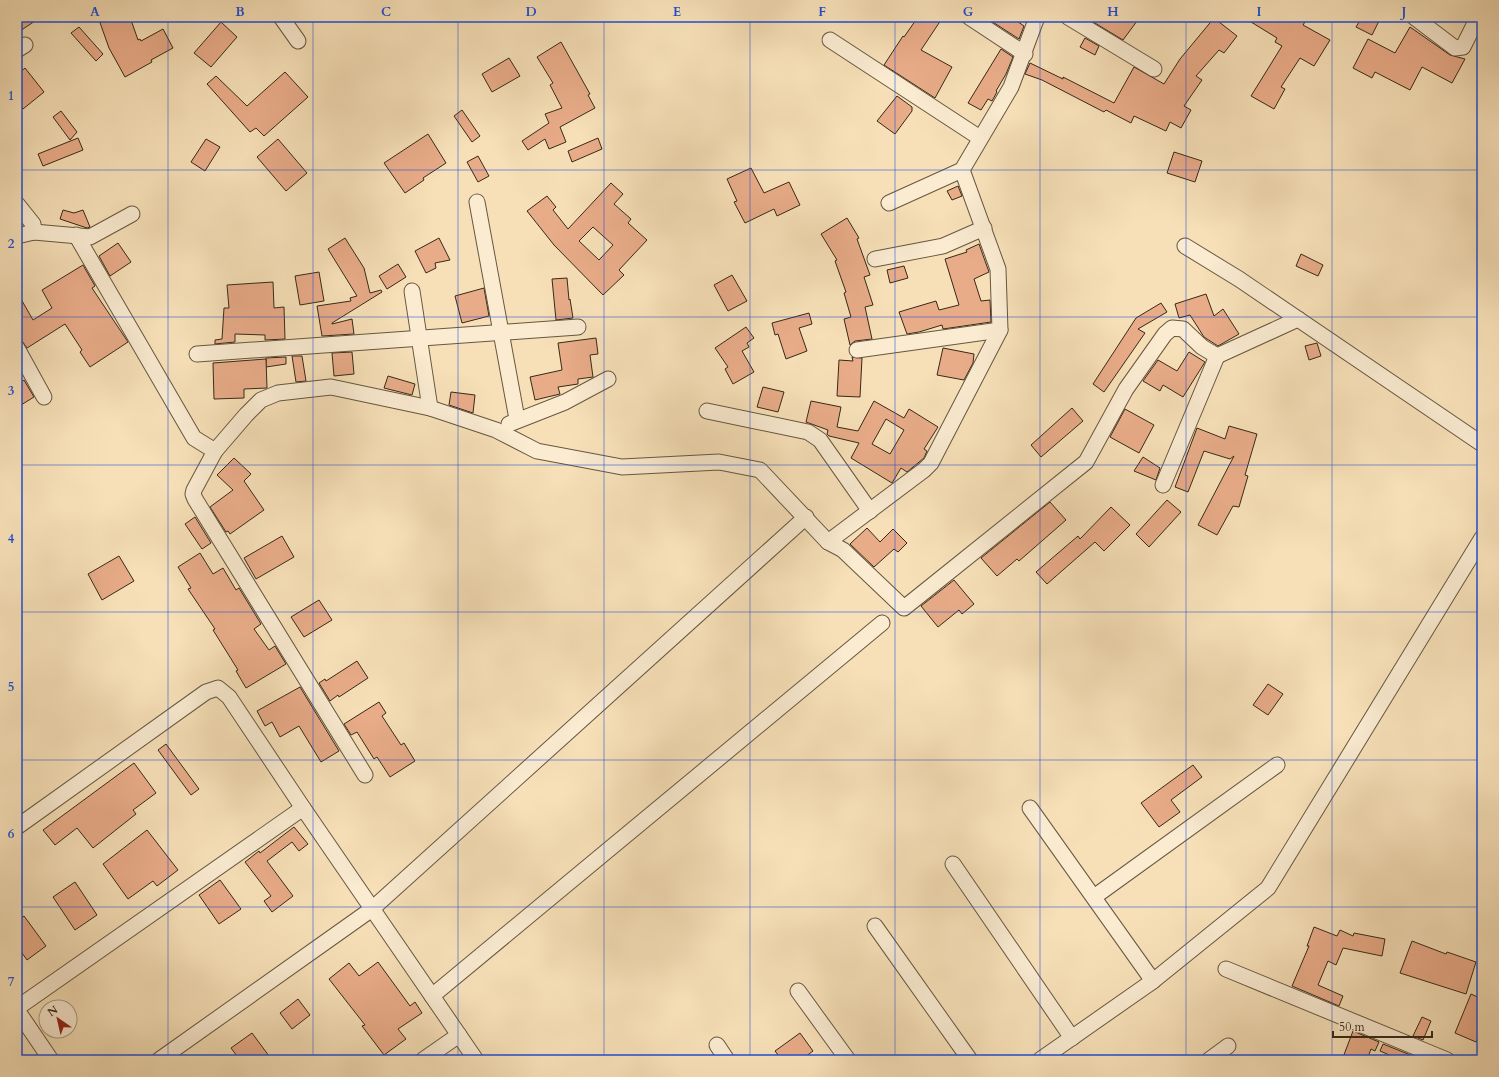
<svg xmlns="http://www.w3.org/2000/svg" width="1499" height="1077" font-family="Cardo,serif">
<style>
.building{fill:#e9ac89;stroke:#362918;fill-rule:evenodd}
.lines{fill:none;stroke-linecap:round;stroke-linejoin:round}
.minor-casing{stroke:#665740;stroke-width:17}
.minor{stroke:#faebd1;stroke-width:15}
.grid{fill:none;stroke:#1d4ed8;stroke-width:1;stroke-opacity:0.55}
.neatline{fill:none;stroke:#1d4ed8;stroke-width:1.5}
.grid-label{font-size:13px;text-anchor:middle;font-weight:bold;fill:#1d4ed8}
</style>
<rect width="100%" height="100%" fill="#f7e0b8"/>
<filter id="stains"><feTurbulence type="fractalNoise" baseFrequency=".005" numOctaves="4"/><feColorMatrix values="0 0 0 0 .2 0 0 0 0 .09 0 0 0 0 .02 0 0 0 .5 -.17"/></filter>
<radialGradient id="worn" r=".72"><stop offset=".6" stop-color="#630" stop-opacity="0"/><stop offset="1" stop-color="#630" stop-opacity=".3"/></radialGradient>
<g class="building">
<polygon points="17,17 41,17 17,33"/>
<polygon points="98,17 130,17 138,40 140,39 141,41 163,29 173,48 151,60 152,62 125,77 109,48"/>
<polygon points="918,17 943,17 921,50 952,67 935,98 884,65 903,36 904,37"/>
<polygon points="985,17 1011,17 1024,26 1019,39"/>
<polygon points="1085,17 1140,17 1123,40"/>
<polygon points="1243,17 1308,17 1303,25 1330,40 1314,66 1300,58 1281,87 1285,89 1274,109 1251,96 1282,46 1275,42 1277,38"/>
<polygon points="1362,17 1381,17 1372,35 1356,27"/>
<polygon points="1214,18 1237,36 1224,53 1219,50 1196,76 1202,80 1184,106 1191,110 1181,128 1170,122 1166,131 1134,116 1131,123 1106,110 1104,112 1042,80 1025,74 1030,63 1063,79 1063,77 1114,103 1134,67 1164,84 1180,59"/>
<polygon points="221,22 237,37 211,67 194,53"/>
<polygon points="79,27 103,54 96,61 71,33"/>
<polygon points="1410,27 1450,55 1465,59 1452,83 1422,67 1410,90 1375,72 1372,78 1353,68 1368,39 1395,53"/>
<polygon points="1085,38 1099,46 1095,55 1080,47"/>
<polygon points="561,42 590,94 588,95 595,108 560,127 566,142 549,149 545,139 528,150 522,141 549,123 545,114 562,108 550,85 553,83 537,57"/>
<polygon points="1001,49 1013,57 1006,74 996,91 997,92 992,101 988,99 981,110 968,103"/>
<polygon points="509,58 520,76 492,92 482,74"/>
<polygon points="25,68 44,92 23,109 17,101 17,75"/>
<polygon points="285,72 308,97 264,136 256,128 250,132 207,84 216,76 247,106"/>
<polygon points="897,96 912,107 912,111 895,134 877,121"/>
<polygon points="462,110 480,136 472,142 454,116"/>
<polygon points="61,111 77,132 70,140 53,117"/>
<polygon points="428,134 446,163 423,178 424,180 405,193 384,163"/>
<polygon points="78,138 83,150 43,166 38,154"/>
<polygon points="598,138 602,149 572,162 568,151"/>
<polygon points="206,139 220,147 205,171 191,162"/>
<polygon points="278,139 307,173 286,191 257,157"/>
<polygon points="1174,152 1202,161 1195,182 1167,173"/>
<polygon points="478,156 489,176 478,182 467,162"/>
<polygon points="751,168 764,193 789,182 800,205 777,216 774,209 745,223 734,202 737,201 727,179"/>
<path d="M611,183l12,11 -9,10 17,15 -3,4 19,17 -28,30 5,5 -21,20 -49,-50 -27,-34 20,-15 9,11 -3,3 15,19zM593,227l20,18 -14,15 -20,-19z"/>
<polygon points="958,186 962,196 952,200 947,191"/>
<polygon points="63,210 74,213 83,210 90,227 87,228 60,219"/>
<polygon points="847,218 859,238 857,239 870,275 864,277 873,305 865,307 872,339 855,341 850,345 844,319 851,317 844,293 846,292 835,261 837,260 821,234"/>
<polygon points="345,238 364,268 370,293 381,290 382,292 332,323 332,324 352,319 354,334 322,336 317,306 351,301 350,298 357,296 328,249"/>
<polygon points="439,238 450,260 435,263 436,268 426,273 415,251"/>
<polygon points="118,243 131,262 110,276 99,256"/>
<polygon points="979,244 989,272 974,279 981,301 990,300 991,322 943,329 942,325 919,332 907,334 899,312 936,301 939,310 959,305 945,259 967,252 966,250"/>
<polygon points="1301,254 1323,265 1318,276 1296,266"/>
<polygon points="398,264 406,277 387,289 379,276"/>
<polygon points="83,265 95,286 92,288 128,342 90,367 80,352 82,350 65,324 27,348 22,341 17,339 17,292 33,320 52,308 42,290"/>
<polygon points="904,266 908,278 890,283 887,270"/>
<polygon points="319,272 324,301 300,305 295,276"/>
<polygon points="732,275 747,301 728,311 714,285"/>
<polygon points="567,278 569,300 570,299 573,318 556,320 552,279"/>
<polygon points="273,282 274,308 284,307 285,339 265,340 265,335 235,334 235,342 215,344 215,340 222,339 224,308 229,308 227,285"/>
<polygon points="484,288 489,316 462,323 455,296"/>
<polygon points="1206,294 1214,316 1223,309 1239,334 1218,346 1204,337 1190,315 1179,318 1175,304"/>
<polygon points="1161,303 1167,312 1138,329 1145,333 1104,392 1093,384 1136,318"/>
<polygon points="809,313 812,324 799,328 807,351 786,359 778,334 775,335 772,323"/>
<polygon points="746,327 754,338 747,343 749,347 742,351 754,372 733,384 725,369 728,367 715,348"/>
<polygon points="596,338 598,354 590,355 593,377 578,379 578,384 558,387 560,394 535,400 530,377 562,370 558,343"/>
<polygon points="1317,343 1321,356 1309,360 1305,346"/>
<polygon points="943,348 974,354 973,363 964,380 937,375"/>
<polygon points="352,352 354,374 334,376 332,353"/>
<polygon points="1189,352 1205,362 1183,397 1163,385 1160,391 1143,381 1158,360 1177,371"/>
<polygon points="292,356 302,356 306,381 296,382"/>
<polygon points="286,357 286,364 266,367 266,358"/>
<polygon points="852,357 862,358 860,397 837,396 839,360 853,361"/>
<polygon points="266,359 267,388 244,389 244,398 214,399 213,363"/>
<polygon points="388,376 415,384 412,395 384,388"/>
<polygon points="24,380 34,397 21,405 17,399 17,385"/>
<polygon points="763,387 784,392 778,412 757,407"/>
<polygon points="451,392 475,395 473,413 449,405"/>
<path d="M811,401l30,6 -4,20 21,4 16,-30 30,17 5,-9 29,18 -14,22 3,2 -3,7 -17,14 -6,-4 -9,15 -41,-25 8,-15 -30,-7 -2,-2 1,-4 -22,-8zM886,419l18,11 -14,24 -18,-10z"/>
<polygon points="1072,408 1083,421 1041,457 1031,445"/>
<polygon points="1125,409 1154,425 1139,453 1110,437"/>
<polygon points="1229,426 1257,434 1245,475 1248,476 1239,507 1233,506 1217,535 1198,525 1234,456 1230,459 1204,451 1188,492 1175,487 1197,428 1225,439"/>
<polygon points="1143,457 1160,468 1156,480 1134,471"/>
<polygon points="234,458 251,474 244,481 264,510 230,534 228,531 226,532 210,507 233,490 217,475"/>
<polygon points="1167,500 1181,512 1149,547 1136,534"/>
<polygon points="1050,502 1066,520 1019,561 1017,559 997,576 981,558"/>
<polygon points="1111,507 1130,525 1104,551 1095,542 1047,584 1036,572 1078,536 1080,539"/>
<polygon points="195,517 211,543 202,549 185,524"/>
<polygon points="867,528 880,542 893,529 907,543 898,552 894,549 874,567 850,544"/>
<polygon points="282,536 294,557 256,579 244,558"/>
<polygon points="200,553 213,574 223,568 236,590 239,588 261,624 254,629 269,650 275,646 286,664 246,688 236,671 238,670 213,630 215,629 188,589 191,588 178,567"/>
<polygon points="119,556 134,581 102,600 88,574"/>
<polygon points="954,580 974,604 962,614 959,610 938,627 921,606"/>
<polygon points="319,600 332,620 304,637 291,617"/>
<polygon points="357,661 368,678 339,697 338,695 330,701 319,683 325,679 326,681"/>
<polygon points="1268,684 1283,694 1268,715 1253,705"/>
<polygon points="300,687 339,751 321,762 299,726 280,737 272,722 265,726 257,711"/>
<polygon points="379,702 386,713 382,716 401,745 404,743 415,761 390,777 377,757 374,759 357,732 351,735 344,724"/>
<polygon points="166,744 199,789 191,795 158,750"/>
<polygon points="134,763 156,793 133,810 136,814 93,848 77,828 55,845 43,830"/>
<polygon points="1193,765 1202,777 1171,800 1180,812 1159,827 1141,803"/>
<polygon points="294,827 308,844 299,851 292,842 267,861 293,896 272,912 264,901 271,896 245,862 259,851 260,853"/>
<polygon points="147,830 178,870 157,886 153,881 128,899 103,864"/>
<polygon points="220,880 241,909 219,924 199,895"/>
<polygon points="75,882 97,915 75,930 53,897"/>
<polygon points="24,916 46,946 27,960 17,946 17,921"/>
<polygon points="1314,927 1337,936 1340,930 1353,936 1354,933 1385,939 1382,956 1343,948 1336,965 1328,961 1318,985 1343,996 1339,1006 1292,986 1309,946 1307,946"/>
<polygon points="1412,941 1446,954 1447,952 1476,962 1466,994 1400,973"/>
<polygon points="378,962 410,1006 415,1002 422,1013 398,1029 406,1039 384,1055 362,1026 365,1025 329,979 349,963 359,976"/>
<polygon points="1471,994 1482,999 1482,1028 1476,1042 1455,1033"/>
<polygon points="298,999 310,1015 292,1029 280,1013"/>
<polygon points="1422,1017 1431,1021 1423,1040 1413,1036"/>
<polygon points="1353,1031 1379,1042 1375,1051 1371,1049 1367,1060 1342,1060"/>
<polygon points="252,1033 272,1060 240,1060 231,1048"/>
<polygon points="800,1033 813,1051 801,1060 782,1060 775,1051"/>
<polygon points="1383,1044 1423,1060 1401,1060 1380,1051"/>
</g>
<g class="lines">
<g class="minor-casing">
<g id="minor">
<polyline points="281,17 298,41"/>
<polyline points="969,17 1025,54"/>
<polyline points="1068,17 1154,69"/>
<polyline points="1414,17 1455,48 1463,47 1478,17"/>
<polyline points="830,40 980,138"/>
<polyline points="17,50 25,45"/>
<polyline points="477,202 517,419"/>
<polyline points="889,203 962,170 1011,87 1037,17"/>
<polyline points="17,204 33,224 34,232"/>
<polyline points="76,235 194,438 215,451 246,415 261,400 278,393 331,387 430,408 496,430 537,451 622,467 719,462 760,470 828,542 843,550 904,608 1086,462 1126,389 1165,334 1172,328 1183,329 1202,347 1217,356 1298,319"/>
<polyline points="17,236 34,232 90,237 132,214"/>
<polyline points="1185,246 1239,279 1482,444"/>
<polyline points="875,259 943,246 984,228"/>
<polyline points="412,291 430,408"/>
<polyline points="17,348 44,397"/>
<polyline points="857,350 1000,330"/>
<polyline points="197,354 578,327"/>
<polyline points="707,411 808,432 820,440 870,511"/>
<polyline points="509,424 565,402 608,379"/>
<polyline points="215,451 194,490 193,494 195,499 365,775"/>
<polyline points="1163,485 1217,356"/>
<polyline points="828,542 924,470 931,463 1000,330 998,269 962,170"/>
<polyline points="1030,808 1153,981"/>
<polyline points="17,827 206,692 218,688 229,697 303,808 476,1060"/>
<polyline points="953,864 1072,1038"/>
<polyline points="1094,897 1277,765"/>
<polyline points="875,926 970,1060"/>
<polyline points="1226,969 1447,1060"/>
<polyline points="798,991 848,1060"/>
<polyline points="432,996 882,623"/>
<polyline points="17,1008 303,808"/>
<polyline points="17,1010 51,1060"/>
<polyline points="717,1045 727,1060"/>
<polyline points="159,1060 372,909 806,517"/>
<polyline points="423,1060 459,1035"/>
<polyline points="1040,1060 1153,981 1268,888 1482,538"/>
<polyline points="1209,1060 1228,1046"/>
</g>
</g>
<use href="#minor" class="minor"/>
</g>
<path class="grid" d="M168,17v1043M313,17v1043M458,17v1043M604,17v1043M750,17v1043M895,17v1043M1040,17v1043M1186,17v1043M1332,17v1043M17,170h1465M17,317h1465M17,465h1465M17,612h1465M17,760h1465M17,907h1465"/>
<rect width="1499" height="1077" fill="none" stroke="#f7e0b8" stroke-width="44"/>
<g transform="translate(58 1019) rotate(326)"><circle r="19" fill="#faebd1" stroke="#ac9d87"/>
<path d="M0-3L7 15L0 10L-7 15Z" fill="#8f2418"/>
<text y="-6" font-size="11" font-weight="bold" text-anchor="middle" fill="#362918">N</text>
</g>
<path d="M1333 1031v6h99v-6" fill="none" stroke="#362918" stroke-width="2"/>
<text x="1339" y="1031" font-size="12" fill="#362918" stroke="#faebd1" stroke-width="3" paint-order="stroke">50 m</text>
<rect x="22" y="22" width="1455" height="1033" class="neatline"/>
<g class="grid-label">
<text x="95" y="16">A</text>
<text x="240" y="16">B</text>
<text x="386" y="16">C</text>
<text x="531" y="16">D</text>
<text x="677" y="16">E</text>
<text x="822" y="16">F</text>
<text x="968" y="16">G</text>
<text x="1113" y="16">H</text>
<text x="1259" y="16">I</text>
<text x="1404" y="16">J</text>
<text x="11" y="100">1</text>
<text x="11" y="248">2</text>
<text x="11" y="395">3</text>
<text x="11" y="543">4</text>
<text x="11" y="691">5</text>
<text x="11" y="838">6</text>
<text x="11" y="986">7</text>
</g>
<rect width="100%" height="100%" filter="url(#stains)"/>
<rect width="100%" height="100%" fill="url(#worn)"/>
</svg>
